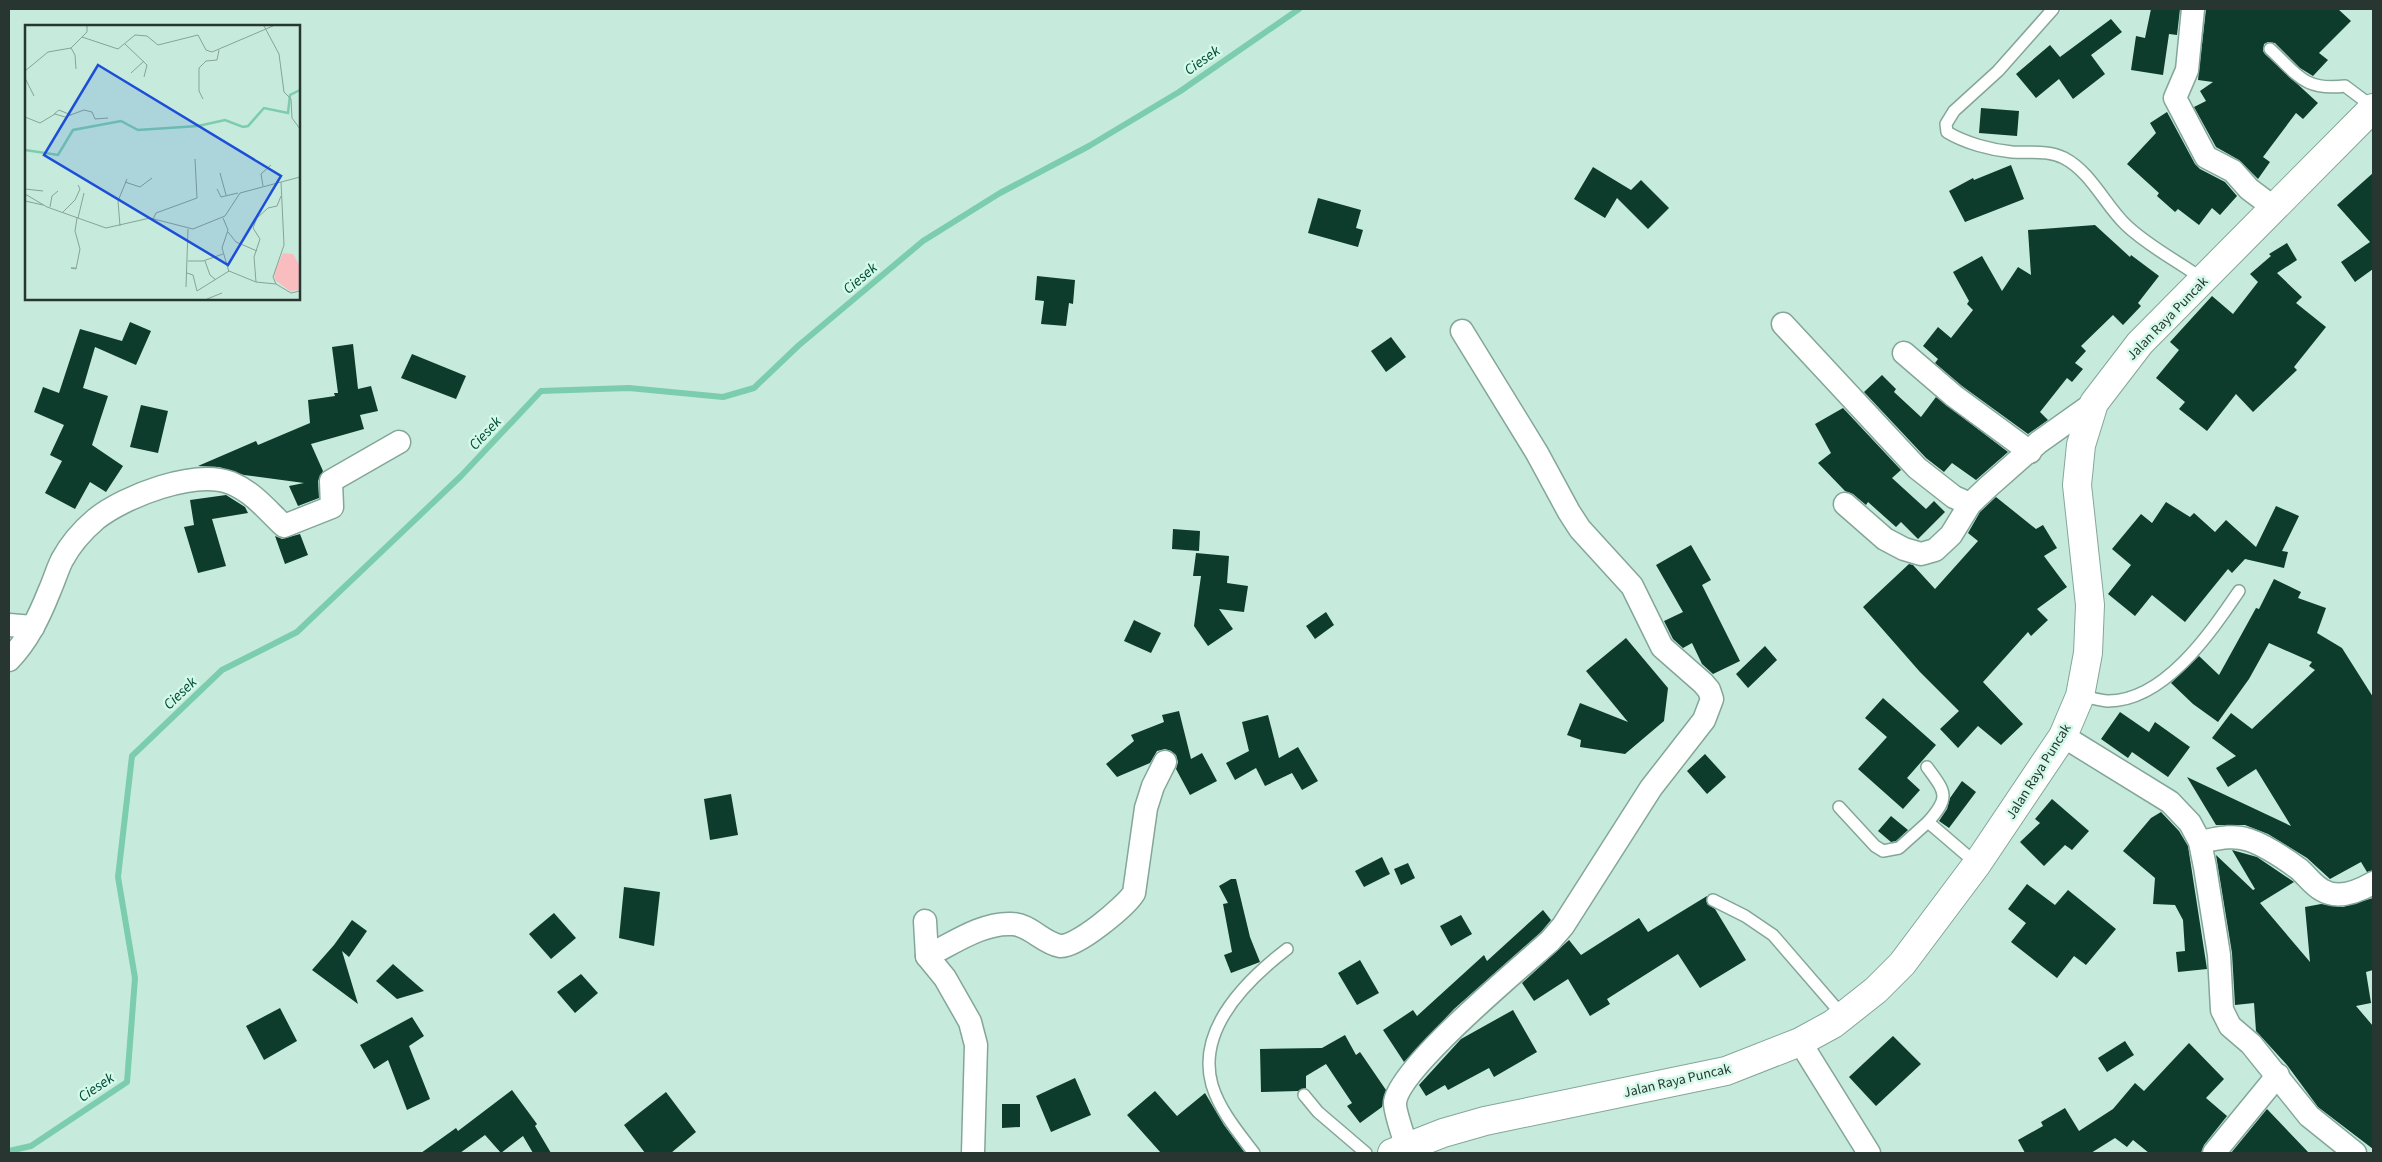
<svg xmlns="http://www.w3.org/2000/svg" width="2382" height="1162" font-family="'Source Sans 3',sans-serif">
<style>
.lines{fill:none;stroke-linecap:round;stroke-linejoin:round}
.stream{stroke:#7bcdae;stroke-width:6}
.building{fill:#0d3b2c}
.service-casing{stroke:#83a698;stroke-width:14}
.minor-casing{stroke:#83a698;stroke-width:25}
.trunk-casing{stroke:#83a698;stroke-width:30}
.service{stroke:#fff;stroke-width:11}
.minor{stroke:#fff;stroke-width:22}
.trunk{stroke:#fff;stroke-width:28}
.labels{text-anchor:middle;stroke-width:5;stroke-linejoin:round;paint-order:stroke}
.street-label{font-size:14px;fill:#273630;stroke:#d3f9e9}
.water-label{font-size:15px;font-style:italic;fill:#004936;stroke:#d3f9e9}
.inset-river{fill:none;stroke:#7bcdae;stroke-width:2.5}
.inset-road{fill:none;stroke:#86a397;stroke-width:1}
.view{fill:#1d4ed8;fill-opacity:0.15;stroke:#1d4ed8;stroke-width:2.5}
.inset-edge{fill:none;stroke:#273630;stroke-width:2.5}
</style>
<rect width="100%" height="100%" fill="#c6ebdc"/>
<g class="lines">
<polyline class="stream" points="9,1151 31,1146 127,1082 135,978 118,877 132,756 222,670 297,632 461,476 541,391 629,388 723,397 754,388 798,346 923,241 1000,193 1089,146 1179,92 1299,9"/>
</g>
<g class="building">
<polygon points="2151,9 2180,9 2177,35 2169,34 2163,75 2131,70 2136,36 2145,38"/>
<polygon points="2206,9 2338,9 2351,21 2319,53 2328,60 2313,76 2300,68 2275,43 2268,42 2264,44 2263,51 2265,54 2318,103 2303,119 2296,113 2263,157 2270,162 2258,179 2239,160 2216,147 2194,107 2206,101 2200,91 2213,82 2198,80"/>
<polygon points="2111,19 2122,32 2091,55 2105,74 2073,99 2059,79 2036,98 2016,74 2050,45 2060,57"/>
<polygon points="1981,108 2019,111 2017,136 1979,133"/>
<polygon points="2167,112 2195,164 2200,169 2225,182 2237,196 2220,215 2212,208 2199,225 2178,209 2175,212 2157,196 2159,193 2127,164 2156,133 2150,123"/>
<polygon points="2011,165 2024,199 1965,222 1949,191 1973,178 1974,180"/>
<polygon points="1593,167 1631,190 1641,180 1669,208 1648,229 1617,198 1605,218 1574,199"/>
<polygon points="2373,173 2373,269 2355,282 2341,262 2370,242 2337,205"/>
<polygon points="1318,198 1361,210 1356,228 1363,230 1358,247 1308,233"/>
<polygon points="2095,225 2130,257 2131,255 2159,276 2138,303 2141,306 2123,325 2113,315 2081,346 2086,351 2075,363 2083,369 2072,382 2067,378 2040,412 2048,420 2028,434 1962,386 1935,363 1938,359 1923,346 1938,327 1951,338 1973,310 1967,304 1969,301 1953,272 1982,256 2002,291 2018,267 2031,275 2028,230"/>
<polygon points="2287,243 2297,260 2277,273 2302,297 2296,303 2326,327 2294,367 2297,370 2253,412 2236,394 2207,431 2179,409 2185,402 2156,378 2179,350 2170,342 2212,296 2233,314 2258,282 2250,274 2271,256 2269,254"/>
<polygon points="1037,276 1075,280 1073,304 1069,303 1066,326 1041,324 1044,301 1035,300"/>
<polygon points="130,322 151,331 136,365 95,347 83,388 108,396 92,445 123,466 106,492 90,482 75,509 45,493 62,461 50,455 64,425 34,412 43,387 59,393 80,329 122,341"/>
<polygon points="1391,337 1406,357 1386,372 1371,351"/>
<polygon points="353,344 358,389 371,386 378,411 360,415 364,429 311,444 323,471 318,481 319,498 298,506 289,486 304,483 244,475 219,467 198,466 256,441 258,445 310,423 308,400 335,396 334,393 338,393 332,347"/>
<polygon points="412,354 466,376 456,399 401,378"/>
<polygon points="1882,375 1896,389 1894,392 1921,417 1936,397 2008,452 1976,480 1952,463 1944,472 1926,458 1864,392"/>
<polygon points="141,405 168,411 158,453 130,447"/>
<polygon points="1843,408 1901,470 1892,478 1926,509 1934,501 1945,512 1918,539 1901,522 1896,527 1868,502 1866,505 1853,494 1845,491 1818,463 1831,453 1815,424"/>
<polygon points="226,495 245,507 248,513 212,519 226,566 198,573 184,527 194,525 190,500"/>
<polygon points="1996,497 2036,529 2043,525 2057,548 2044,556 2067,587 2037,609 2048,620 2031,636 2028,632 1983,682 2023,724 2001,745 1978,726 1958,748 1940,729 1959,711 1920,672 1863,607 1909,564 1913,565 1935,589 1978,541 1968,533 1980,512"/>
<polygon points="2166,502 2190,517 2194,513 2215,532 2226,520 2256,547 2276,506 2299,516 2282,551 2288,552 2284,568 2245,559 2232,573 2228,569 2185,622 2152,595 2135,616 2108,594 2131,565 2112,549 2141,514 2152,523"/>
<polygon points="1173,529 1200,531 1199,551 1172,549"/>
<polygon points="300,534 308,555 285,564 275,536 282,539"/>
<polygon points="1691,545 1711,580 1702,585 1740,661 1713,674 1702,664 1692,643 1683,648 1673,639 1664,621 1683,612 1656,565"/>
<polygon points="1196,553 1229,556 1227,583 1248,586 1244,612 1219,609 1233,629 1208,646 1194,626 1201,576 1193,576"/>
<polygon points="2274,579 2301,592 2298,598 2326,608 2317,633 2342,648 2373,697 2373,870 2367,872 2361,862 2330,879 2307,858 2268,834 2245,825 2216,825 2187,777 2291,826 2256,769 2228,787 2216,768 2236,756 2212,738 2231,713 2252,729 2315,670 2309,666 2312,662 2269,643 2249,679 2218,722 2193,704 2171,683 2199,656 2219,675 2256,608 2259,609"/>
<polygon points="1326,612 1334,625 1315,639 1306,626"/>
<polygon points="1134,620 1161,633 1151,653 1124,641"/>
<polygon points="1626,638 1668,688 1664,721 1625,754 1580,747 1581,740 1567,735 1580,703 1628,722 1586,671"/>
<polygon points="1765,646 1777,660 1748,688 1736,674"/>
<polygon points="1883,698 1936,745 1907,778 1920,790 1903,809 1858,769 1887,737 1865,718"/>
<polygon points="1179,711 1191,759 1202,753 1217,781 1190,795 1176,769 1178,762 1176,755 1171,751 1165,749 1157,751 1150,763 1117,777 1106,764 1134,741 1131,735 1164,722 1162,715"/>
<polygon points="2120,712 2149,732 2155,722 2190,747 2168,777 2132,752 2128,758 2101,739"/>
<polygon points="1268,715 1279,758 1298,747 1318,781 1302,790 1292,773 1265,786 1256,768 1235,780 1226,763 1249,751 1242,722"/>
<polygon points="1705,754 1726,777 1707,794 1687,771"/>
<polygon points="1962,781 1976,792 1949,828 1939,821 1947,809 1950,798"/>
<polygon points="731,794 738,835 710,840 704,799"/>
<polygon points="2052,799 2089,831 2072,850 2065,845 2044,866 2020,842 2040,823 2035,819"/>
<polygon points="2161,812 2179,831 2188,846 2207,969 2178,972 2176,952 2185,951 2183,920 2175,905 2153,904 2155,878 2123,851 2151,818"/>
<polygon points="1891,816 1908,830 1896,841 1891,842 1878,831"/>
<polygon points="2232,850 2257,857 2294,882 2260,903 2310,962 2305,907 2321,904 2343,907 2373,898 2373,970 2366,972 2371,1003 2356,1006 2373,1026 2373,1149 2318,1107 2287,1065 2256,1031 2254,1003 2235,1005 2232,953 2216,855 2253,890 2255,889"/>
<polygon points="1382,857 1390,874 1364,887 1355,871"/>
<polygon points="1408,863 1415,878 1401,885 1394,869"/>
<polygon points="1231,879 1236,879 1250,937 1260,962 1231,973 1224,955 1232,952 1223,904 1228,903 1219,886"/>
<polygon points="2027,884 2055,905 2068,890 2116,929 2086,965 2074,956 2057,978 2011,942 2026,923 2008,909"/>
<polygon points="624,887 660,892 654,946 619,938"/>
<polygon points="1707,896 1707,904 1715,909 1746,960 1700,988 1678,954 1607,999 1610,1004 1590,1016 1568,979 1534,1001 1522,983 1569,940 1581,955 1639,918 1648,932"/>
<polygon points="1543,910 1551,920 1541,932 1454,1009 1404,1062 1383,1030 1413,1010 1417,1016 1484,955 1487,961"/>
<polygon points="554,913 576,938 551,959 529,934"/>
<polygon points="1461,915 1472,934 1451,946 1440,926"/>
<polygon points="352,920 367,931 349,957 342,951 358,1004 312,970 334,945"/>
<polygon points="1360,960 1379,993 1357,1005 1338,973"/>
<polygon points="393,964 424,991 397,999 376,981"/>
<polygon points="581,974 598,993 575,1013 557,992"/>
<polygon points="280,1008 297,1041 264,1060 246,1026"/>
<polygon points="1513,1010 1537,1052 1494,1077 1489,1068 1448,1090 1445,1085 1426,1096 1419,1085 1461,1039"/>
<polygon points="412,1017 424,1036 409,1046 430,1099 407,1110 388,1060 374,1069 360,1045"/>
<polygon points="1345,1035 1356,1055 1360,1052 1386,1090 1382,1107 1360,1123 1347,1106 1352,1103 1326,1064 1306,1076 1306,1088 1298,1091 1261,1092 1260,1049 1322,1048"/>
<polygon points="1893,1036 1921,1064 1876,1106 1849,1077"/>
<polygon points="2125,1041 2134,1055 2107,1072 2098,1058"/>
<polygon points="2189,1043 2224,1079 2206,1098 2227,1116 2204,1145 2201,1153 2149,1153 2133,1140 2127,1147 2115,1138 2091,1153 2025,1153 2018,1140 2043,1126 2041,1122 2065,1108 2079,1131 2113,1109 2135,1083 2144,1091"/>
<polygon points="1075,1078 1091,1115 1051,1132 1036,1096"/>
<polygon points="512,1090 537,1124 535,1126 551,1153 533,1153 523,1136 501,1153 485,1135 460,1153 421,1153 456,1128 458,1131"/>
<polygon points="1155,1091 1177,1116 1205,1093 1224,1125 1245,1153 1161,1153 1127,1115"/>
<polygon points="666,1092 696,1132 671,1153 645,1153 624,1125"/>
<polygon points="1002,1104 1020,1104 1020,1127 1002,1128"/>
<polygon points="2267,1109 2309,1153 2231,1153"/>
</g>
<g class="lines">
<g class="service-casing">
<g id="service">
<path d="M2053,9l-55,62 -44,40 -8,13 1,8c18,11 44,18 65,20 18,1 36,-2 52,6 27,14 41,47 62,67 23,22 52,36 78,55"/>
<path d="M2270,49c28,26 34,42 75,37l28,21"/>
<path d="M2080,696c9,1 18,4 27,5 57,1 104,-69 132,-110"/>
<path d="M1927,767c18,25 24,29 1,55"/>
<polyline points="1839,807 1875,846 1883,851 1899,848 1928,822 1977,864"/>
<polyline points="1713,900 1745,916 1773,935 1844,1017"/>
<polyline points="1304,1095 1318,1112 1366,1153"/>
<path d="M1254,1153c-16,-21 -34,-42 -42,-68 -16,-56 36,-106 75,-136"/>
</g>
</g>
<g class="minor-casing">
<g id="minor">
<polyline points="2193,9 2187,70 2175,98 2206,157 2233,171 2249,189 2273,207"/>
<polyline points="1783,324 1917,468 1954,497 1970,504"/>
<polyline points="1904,353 1954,396 2030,452"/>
<polyline points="1845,504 1885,539 1904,549 1921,554 1935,550 1951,535 1970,504 1988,487 2039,442 2094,403"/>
<polyline points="9,625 33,627"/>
<path d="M9,660c19,-20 30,-43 40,-68 5,-11 8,-22 13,-32 8,-15 21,-30 34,-41 29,-23 99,-50 135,-36 22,9 36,27 53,43l48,-19 -1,-26 68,-39"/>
<polyline points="2063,736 2170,802 2190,823 2200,842 2205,867 2219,955 2222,1010 2230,1026 2251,1044 2309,1116 2355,1153"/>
<path d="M2200,842c16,-3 32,-8 49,-2 18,6 35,18 50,29 8,7 14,16 23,21 16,10 37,1 51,-7"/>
<polyline points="925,921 927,956 945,978 970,1022 976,1045 973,1153"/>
<path d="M927,956c25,-12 56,-34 85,-32 17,0 31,19 48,22 16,2 66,-40 74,-53l12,-85 7,-22 12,-24"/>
<polyline points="1800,1042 1869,1153"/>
<path d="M1406,1146c-2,-10 -12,-35 -11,-44 5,-35 125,-134 155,-161l13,-15 88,-138 53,-68 8,-21 -3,-9 -6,-7 -41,-36 -30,-61 -52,-57 -11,-17 -32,-59 -75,-122"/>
<polyline points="2214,1153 2278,1075"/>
</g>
</g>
<g class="trunk-casing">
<polyline id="trunk" points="1392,1153 1443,1133 1485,1121 1726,1071 1800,1042 1833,1024 1876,990 1902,964 1977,864 2063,736 2080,696 2088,653 2090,605 2077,485 2081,445 2094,403 2140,343 2373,108"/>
</g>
<use href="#service" class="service"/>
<use href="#minor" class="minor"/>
<use href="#trunk" class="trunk"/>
</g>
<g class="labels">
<g class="street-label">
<text transform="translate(2167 318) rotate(-46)" y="5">Jalan Raya Puncak</text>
<text transform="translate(2038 771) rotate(-58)" y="5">Jalan Raya Puncak</text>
<text transform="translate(1677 1080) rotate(-13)" y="5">Jalan Raya Puncak</text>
</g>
<g class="water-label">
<text transform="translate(1202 60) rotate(-35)" y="5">Ciesek</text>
<text transform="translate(860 278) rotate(-40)" y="5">Ciesek</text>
<text transform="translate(485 433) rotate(-47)" y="5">Ciesek</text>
<text transform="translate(180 693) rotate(-44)" y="5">Ciesek</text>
<text transform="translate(96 1087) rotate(-34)" y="5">Ciesek</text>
</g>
</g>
<g transform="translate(25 25)">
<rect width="275" height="275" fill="#c6ebdc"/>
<path d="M258,228l10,1 7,12v24l-10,1 -15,-11 -1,-7z" fill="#fabdbf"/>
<path class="inset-river" d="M0,125l33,5 15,-25 48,-9 17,9 60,-4 27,-6 18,7 5,-1 16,-18 24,5 2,-18 10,-5"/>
<path class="inset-road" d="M239,1l15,28 5,38 7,7 1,19 8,11M57,12l36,12 17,-14 12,1 11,9 40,-10 8,15 6,2 61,-26M100,19l22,21 -3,12M46,23l4,7 1,14M0,46l23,-19 23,-4 16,-16v-6M106,48l13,-12M0,53l9,18M178,74l-4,-8v-23l7,-7 11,-1 2,-10M29,89l5,-4 12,5M0,92l15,6 15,-9 10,3 19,-7 8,2 3,7 13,-1M195,148l6,22M100,157l15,5 12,-9M256,157l3,63 -11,32 3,7 15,9 9,-2M238,161l-2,-12 10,-9M0,164l18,2M192,164l4,8 17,-4M0,169l22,13 59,21 44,-10 43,11 32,-13 15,-23 60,-16M0,176l18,4M25,182l2,-11 6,-5M38,187l12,-12 5,-11 -2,-4M53,193l6,-25M198,193l5,12 -6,18 7,24M128,194l3,-6 41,-15 -2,-39M95,201l-2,-25 9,-22M203,207l8,10 21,9M163,236h15l20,-7M180,236l5,14 6,5M51,243h-5l5,1 4,-20 -5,-18 2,-13M162,248l6,2 4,16 32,-20 27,11 20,2M231,257l-2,-25 6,-18 -7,-11 4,-10 11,-10 9,-2 4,-10M161,262l2,-58M182,274l15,-6"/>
<path class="view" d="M73,40l183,111 -53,89 -184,-110z"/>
<rect width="275" height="275" class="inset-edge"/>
</g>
<rect width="2382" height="1162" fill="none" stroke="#273630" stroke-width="20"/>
</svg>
